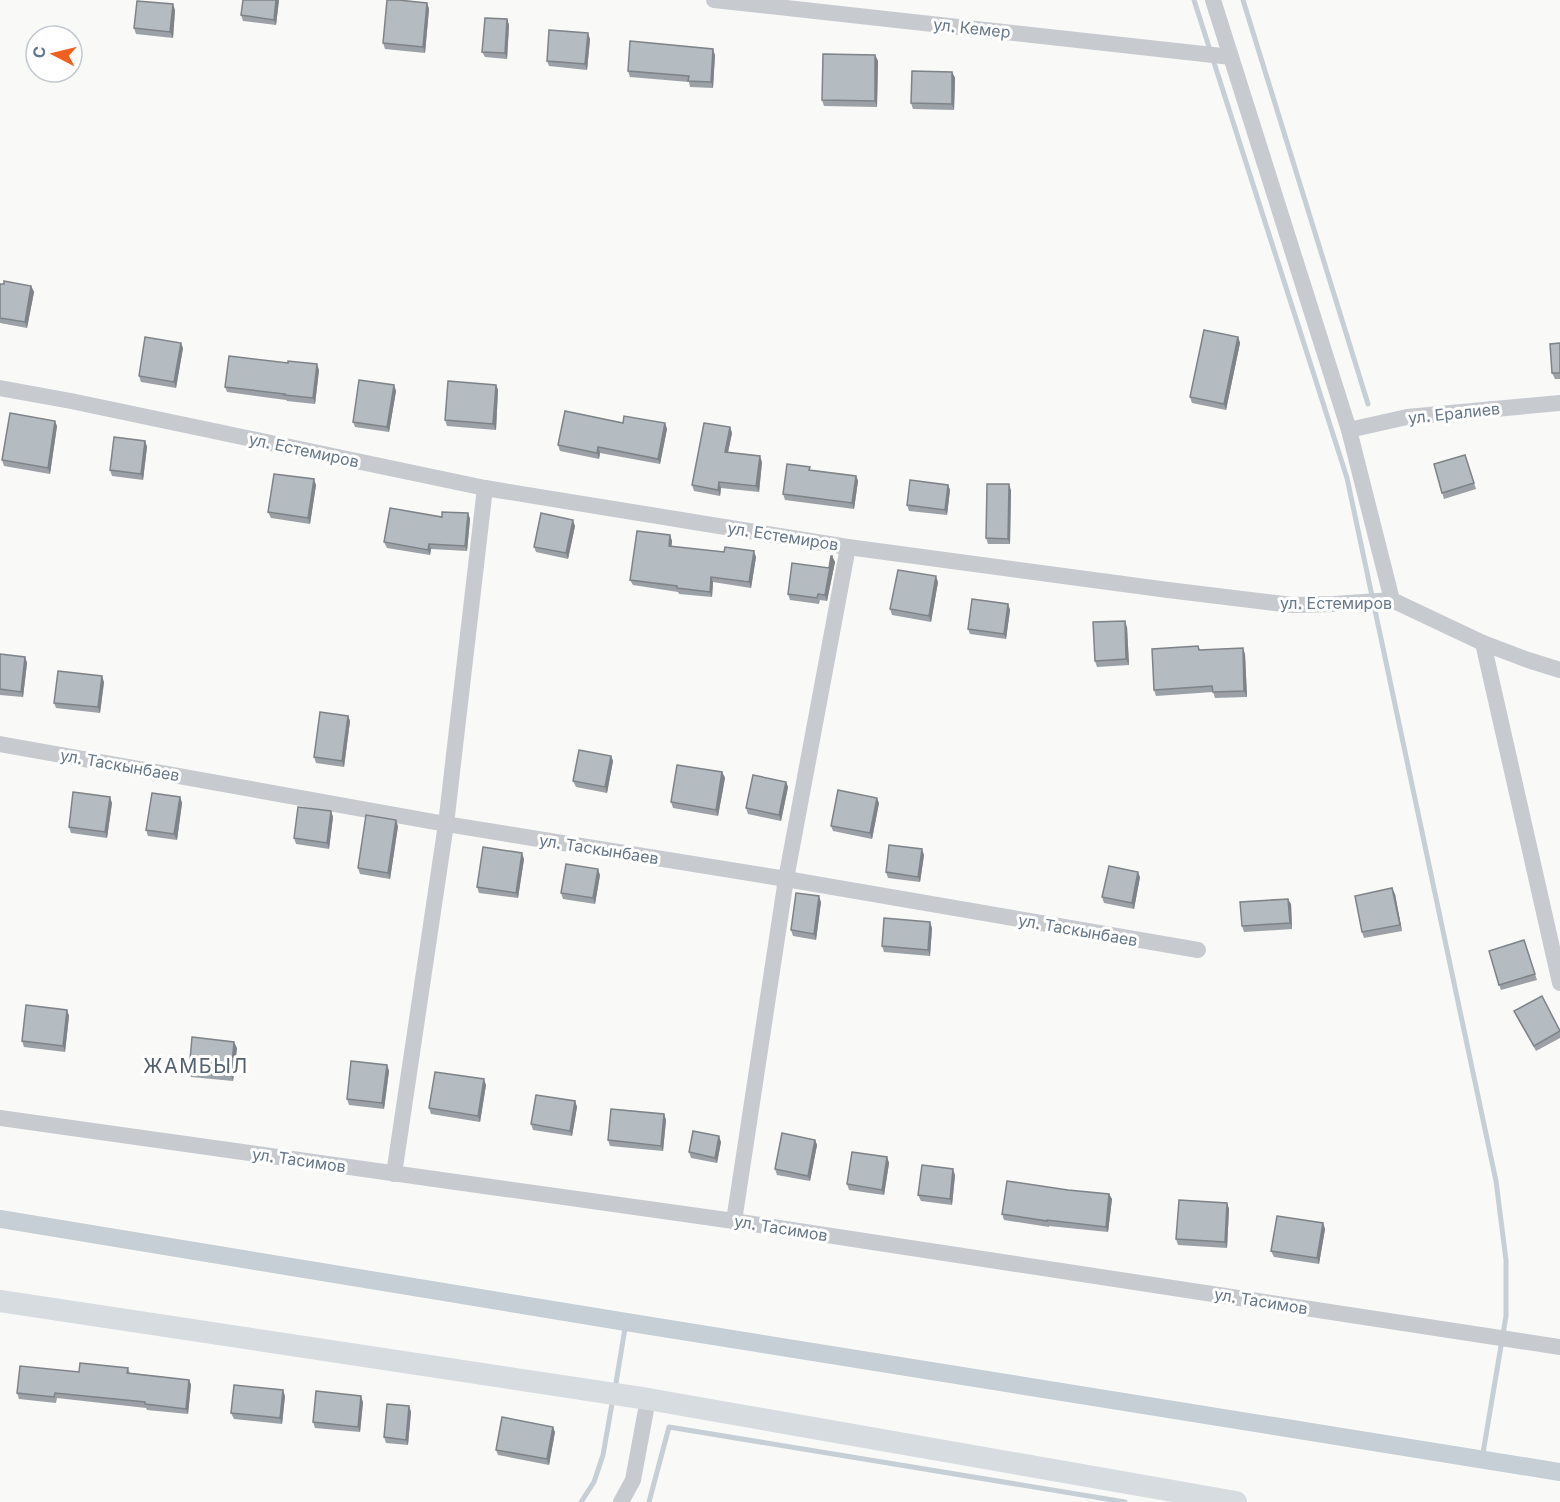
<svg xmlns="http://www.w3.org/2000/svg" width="1560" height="1502" font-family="Inter,sans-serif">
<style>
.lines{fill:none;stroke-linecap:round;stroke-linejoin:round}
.stream{stroke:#c5cfd5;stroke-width:5}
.canal{stroke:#c5cfd5;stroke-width:18}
.minor{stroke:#c7cacf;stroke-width:16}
.secondary{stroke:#d6dce0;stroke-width:22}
.wall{fill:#9ba1a6}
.shaded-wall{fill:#7e8387}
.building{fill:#b4bbc1;stroke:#7e8387;stroke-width:1.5}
.labels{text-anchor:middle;stroke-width:6;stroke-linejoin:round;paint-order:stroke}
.street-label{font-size:16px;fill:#66778a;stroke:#fff}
.quarter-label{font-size:20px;letter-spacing:1.5px;fill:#54616e;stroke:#fff}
</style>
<rect width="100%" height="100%" fill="#f9f9f7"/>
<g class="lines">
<g class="stream">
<polyline points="1194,0 1347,478 1496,1181 1506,1260 1506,1316 1482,1459"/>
<polyline points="1243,0 1368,404"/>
<polyline points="615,1389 626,1322"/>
<polyline points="581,1502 594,1482 603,1455 613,1398"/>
<polyline points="649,1502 669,1427 1125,1502"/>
</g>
<polyline class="canal" points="0,1219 626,1322 1560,1472"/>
<g class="minor">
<polyline points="714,0 1231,57"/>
<polyline points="1213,0 1349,430 1392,600"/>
<polyline points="0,388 71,401 485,488 848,547 1168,590 1292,605 1334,604 1392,600 1483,643 1528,660 1560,670"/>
<polyline points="1349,430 1407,417 1560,403"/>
<polyline points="1483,643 1560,983"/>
<polyline points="0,744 446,824 786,879 1198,950"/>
<polyline points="0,1118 734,1221 1560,1347"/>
<polyline points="394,1174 446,824 485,488"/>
<polyline points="734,1221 786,879 848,547"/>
<polyline points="621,1502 633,1480 648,1399"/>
</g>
<polyline class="secondary" points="0,1301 648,1399 1236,1502"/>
</g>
<g class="wall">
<polygon points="243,0 279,0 276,25 243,21 241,15"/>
<polygon points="427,3 429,9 425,53 385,49 383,43"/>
<polygon points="175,10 173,38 136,34 134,28"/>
<polygon points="507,19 509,25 507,59 485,57 482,52"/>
<polygon points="590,39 587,70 549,66 547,61"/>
<polygon points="715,55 713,88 690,87 689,82 630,77 628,71"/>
<polygon points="875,55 878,61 877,107 824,106 822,100"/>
<polygon points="952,72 955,78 954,110 913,109 911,103"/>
<polygon points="0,284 31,286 34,292 27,328 0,323"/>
<polygon points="1238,337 1240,343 1226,410 1192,403 1190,397"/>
<polygon points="1560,343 1560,379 1555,379 1552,373"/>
<polygon points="183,348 176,388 141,382 139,376"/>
<polygon points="319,370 315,404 287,401 286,400 227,392 225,387"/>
<polygon points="394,385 396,391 389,432 355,427 353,422"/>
<polygon points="496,385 498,390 496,430 447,426 445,420"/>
<polygon points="623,423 665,423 667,429 660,464 600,453 599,459 560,451 558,445"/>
<polygon points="57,426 50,474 4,466 2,460"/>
<polygon points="730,427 732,433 728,452 762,462 759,492 721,488 720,496 694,491 692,485"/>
<polygon points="145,441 147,447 143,480 112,476 110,470"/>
<polygon points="1465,455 1476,489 1444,499 1434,464"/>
<polygon points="811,470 856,476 858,481 854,509 785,500 783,494"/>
<polygon points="316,485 310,524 271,518 268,512"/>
<polygon points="948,485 950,490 947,515 909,511 907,505"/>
<polygon points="1011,490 1010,544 988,544 986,538"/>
<polygon points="468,513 470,519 467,551 431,549 430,555 387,548 384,542 442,517"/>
<polygon points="575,526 568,559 536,552 534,547"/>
<polygon points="670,535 672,541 671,546 756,557 751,588 713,582 712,597 679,594 678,592 633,585 630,580"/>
<polygon points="832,556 835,562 827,601 820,600 819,604 790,600 788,594 829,568"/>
<polygon points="938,582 931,622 892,615 890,609"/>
<polygon points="1008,604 1010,610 1006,639 970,634 968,629"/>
<polygon points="1127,627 1129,665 1097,667 1095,661"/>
<polygon points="1198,646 1200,650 1245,654 1247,697 1215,698 1213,692 1156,696 1154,690"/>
<polygon points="0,654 25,657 27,663 23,697 0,695"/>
<polygon points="104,682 100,713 56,708 54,703"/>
<polygon points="348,716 350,721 344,767 316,763 314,757"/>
<polygon points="611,756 613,761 607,793 576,787 573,781"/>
<polygon points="722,772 725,778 718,816 673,808 671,802"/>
<polygon points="786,782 788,787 781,821 748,814 746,808"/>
<polygon points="180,797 182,803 177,840 148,836 146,830"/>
<polygon points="112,803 107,838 71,833 69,827"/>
<polygon points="879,803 872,839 833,831 831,826"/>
<polygon points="331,811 333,817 329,849 296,844 294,838"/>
<polygon points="398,826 390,879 360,874 358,868"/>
<polygon points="924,855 920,882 888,878 886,872"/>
<polygon points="524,859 518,898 479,893 477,887"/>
<polygon points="600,875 595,904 563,899 561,893"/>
<polygon points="1140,877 1134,909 1104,903 1102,897"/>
<polygon points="1395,894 1402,931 1364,938 1362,932"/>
<polygon points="821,902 816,940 793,936 791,930"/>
<polygon points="1291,904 1292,929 1244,932 1242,926"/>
<polygon points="932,928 930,956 884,952 882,946"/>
<polygon points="1524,940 1537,980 1501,990 1499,985"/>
<polygon points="67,1010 69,1016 65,1052 24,1047 22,1041"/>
<polygon points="1514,1011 1560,1029 1560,1038 1536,1051 1516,1016"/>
<polygon points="237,1048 233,1081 191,1077 189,1071"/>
<polygon points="387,1065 389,1071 384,1109 349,1105 347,1099"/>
<polygon points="486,1085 480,1122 431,1114 429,1108"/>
<polygon points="575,1101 577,1107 572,1136 533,1130 531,1124"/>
<polygon points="664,1114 666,1120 663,1151 610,1146 608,1140"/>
<polygon points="815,1140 817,1145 810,1181 777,1175 775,1169"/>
<polygon points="721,1142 717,1163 691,1158 689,1152"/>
<polygon points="887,1157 889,1163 884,1195 849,1190 847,1184"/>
<polygon points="955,1175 952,1205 921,1201 918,1195"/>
<polygon points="1068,1190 1109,1194 1112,1199 1108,1232 1049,1226 1049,1227 1004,1220 1002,1214"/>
<polygon points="1227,1203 1229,1209 1227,1248 1178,1245 1176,1239"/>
<polygon points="1323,1223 1325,1229 1319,1264 1274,1257 1271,1251"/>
<polygon points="128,1368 130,1373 189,1380 191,1385 188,1414 147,1410 146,1408 57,1398 56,1403 19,1399 17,1393 79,1372"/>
<polygon points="285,1396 282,1424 234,1419 231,1413"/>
<polygon points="363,1402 360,1432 315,1428 313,1422"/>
<polygon points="409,1406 411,1412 408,1445 386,1443 384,1437"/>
<polygon points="555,1432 549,1465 498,1455 496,1450"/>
</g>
<g class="shaded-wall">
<polygon points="276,0 279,0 276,25 274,20"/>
<polygon points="427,3 429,9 425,53 423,47"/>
<polygon points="173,4 175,10 173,38 170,32"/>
<polygon points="507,19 509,25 507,59 505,53"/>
<polygon points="588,33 590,39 587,70 585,64"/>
<polygon points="713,49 715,55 713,88 711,82"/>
<polygon points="875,55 878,61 877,107 875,101"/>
<polygon points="952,72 955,78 954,110 952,104"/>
<polygon points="31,286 34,292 27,328 25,322"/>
<polygon points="1238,337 1240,343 1226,410 1224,404"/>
<polygon points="181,343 183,348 176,388 174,382"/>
<polygon points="317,364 319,370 315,404 313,398"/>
<polygon points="394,385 396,391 389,432 387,427"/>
<polygon points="496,385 498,390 496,430 493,424"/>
<polygon points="55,421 57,426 50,474 48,468"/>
<polygon points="665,423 667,429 660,464 658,459"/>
<polygon points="730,427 732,433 727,457 725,452"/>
<polygon points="145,441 147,447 143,480 141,474"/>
<polygon points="598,447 600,453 599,459 597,453"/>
<polygon points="760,456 762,462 759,492 756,486"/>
<polygon points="856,476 858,481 854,509 852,503"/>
<polygon points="314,479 316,485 310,524 308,518"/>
<polygon points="719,482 721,488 720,496 718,490"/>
<polygon points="1009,484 1011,490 1010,544 1008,539"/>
<polygon points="948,485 950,490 947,515 945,510"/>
<polygon points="468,513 470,519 467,551 465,546"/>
<polygon points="573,520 575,526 568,559 566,553"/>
<polygon points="670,535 672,541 671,552 669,546"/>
<polygon points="429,544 431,549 430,555 428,550"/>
<polygon points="754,551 756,557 751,588 749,582"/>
<polygon points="832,556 835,562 827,601 825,595"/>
<polygon points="936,576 938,582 931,622 929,616"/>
<polygon points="711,577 713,582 712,597 710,592"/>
<polygon points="1008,604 1010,610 1006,639 1004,634"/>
<polygon points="1125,621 1127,627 1129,665 1126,659"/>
<polygon points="1243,648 1245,654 1247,697 1244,691"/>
<polygon points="25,657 27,663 23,697 21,692"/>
<polygon points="102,676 104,682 100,713 98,707"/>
<polygon points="348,716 350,721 344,767 342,761"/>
<polygon points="611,756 613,761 607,793 605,787"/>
<polygon points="722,772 725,778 718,816 716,810"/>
<polygon points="786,782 788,787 781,821 779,815"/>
<polygon points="110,797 112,803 107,838 105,832"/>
<polygon points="180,797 182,803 177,840 174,834"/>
<polygon points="877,798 879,803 872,839 870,833"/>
<polygon points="331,811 333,817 329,849 327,843"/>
<polygon points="396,820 398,826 390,879 388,873"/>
<polygon points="922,849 924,855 920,882 918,877"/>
<polygon points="522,853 524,859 518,898 516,893"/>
<polygon points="598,869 600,875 595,904 593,898"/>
<polygon points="1138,872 1140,877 1134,909 1132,903"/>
<polygon points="1392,888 1395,894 1402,931 1400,925"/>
<polygon points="819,896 821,902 816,940 814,934"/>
<polygon points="1288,899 1291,904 1292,929 1290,923"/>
<polygon points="930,922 932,928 930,956 928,950"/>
<polygon points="67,1010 69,1016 65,1052 63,1046"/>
<polygon points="234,1042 237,1048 233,1081 231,1075"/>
<polygon points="387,1065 389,1071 384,1109 382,1103"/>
<polygon points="484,1079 486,1085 480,1122 478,1116"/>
<polygon points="575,1101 577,1107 572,1136 570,1131"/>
<polygon points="664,1114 666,1120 663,1151 661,1146"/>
<polygon points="719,1136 721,1142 717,1163 715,1158"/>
<polygon points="815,1140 817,1145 810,1181 808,1176"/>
<polygon points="887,1157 889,1163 884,1195 882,1190"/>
<polygon points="953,1169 955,1175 952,1205 950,1199"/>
<polygon points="1109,1194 1112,1199 1108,1232 1106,1227"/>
<polygon points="1227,1203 1229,1209 1227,1248 1225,1242"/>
<polygon points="1323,1223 1325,1229 1319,1264 1317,1258"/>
<polygon points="189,1380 191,1385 188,1414 186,1409"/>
<polygon points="283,1390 285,1396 282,1424 280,1418"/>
<polygon points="361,1396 363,1402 360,1432 358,1427"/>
<polygon points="409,1406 411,1412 408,1445 406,1440"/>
<polygon points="553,1427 555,1432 549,1465 547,1459"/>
</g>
<g class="building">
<polygon points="243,0 276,0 274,20 241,15"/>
<polygon points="387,0 398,0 427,3 423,47 383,43"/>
<polygon points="137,1 173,4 170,32 134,28"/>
<polygon points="485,18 507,19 505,53 482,52"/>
<polygon points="549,30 588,33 585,64 547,61"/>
<polygon points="630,41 713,49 711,82 688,81 689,76 628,71"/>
<polygon points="823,54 875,55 875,101 822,100"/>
<polygon points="912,71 952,72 952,104 911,103"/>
<polygon points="4,281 31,286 25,322 0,318 0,284 4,284"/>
<polygon points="1204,330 1238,337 1224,404 1190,397"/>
<polygon points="145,337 181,343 174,382 139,376"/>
<polygon points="1560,343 1560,373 1552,373 1550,344"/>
<polygon points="229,356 288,363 288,361 317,364 313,398 284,395 285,394 225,387"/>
<polygon points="359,380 394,385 387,427 353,422"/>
<polygon points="448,381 496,385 493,424 445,420"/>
<polygon points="565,411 623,423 624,416 665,423 658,459 598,447 597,453 558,445"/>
<polygon points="10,413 55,421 48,468 2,460"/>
<polygon points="704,423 730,427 725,452 760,456 756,486 719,482 718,490 692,485"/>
<polygon points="114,437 145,441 141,474 110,470"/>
<polygon points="1465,455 1474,483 1442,493 1434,464"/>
<polygon points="787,464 810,467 809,470 856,476 852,503 783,494"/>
<polygon points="274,474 314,479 308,518 268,512"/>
<polygon points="910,480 948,485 945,510 907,505"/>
<polygon points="987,484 1009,484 1008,539 986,538"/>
<polygon points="390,508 442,517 442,512 468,513 465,546 429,544 428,550 384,542"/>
<polygon points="541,513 573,520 566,553 534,547"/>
<polygon points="637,531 670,535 669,546 724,552 725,547 754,551 749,582 711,577 710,592 677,588 677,586 630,580"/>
<polygon points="831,556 832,556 825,595 818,594 817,598 788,594 792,563 829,568"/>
<polygon points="898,570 936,576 929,616 890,609"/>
<polygon points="972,599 1008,604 1004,634 968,629"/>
<polygon points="1125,621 1126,659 1095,661 1093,622"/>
<polygon points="1198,646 1199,650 1243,648 1244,691 1213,692 1212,686 1154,690 1152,649"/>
<polygon points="0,654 25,657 21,692 0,689"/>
<polygon points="58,671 102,676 98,707 54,703"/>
<polygon points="320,712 348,716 342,761 314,757"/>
<polygon points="579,750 611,756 605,787 573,781"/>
<polygon points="677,765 722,772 716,810 671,802"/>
<polygon points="753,775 786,782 779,815 746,808"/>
<polygon points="838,790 877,798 870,833 831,826"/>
<polygon points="73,792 110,797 105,832 69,827"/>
<polygon points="152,793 180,797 174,834 146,830"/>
<polygon points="298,807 331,811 327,843 294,838"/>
<polygon points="366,815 396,820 388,873 358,868"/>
<polygon points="889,845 922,849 918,877 886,872"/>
<polygon points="483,847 522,853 516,893 477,887"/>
<polygon points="566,864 598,869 593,898 561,893"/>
<polygon points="1109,866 1138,872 1132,903 1102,897"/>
<polygon points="1392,888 1400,925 1362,932 1355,896"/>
<polygon points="796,893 819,896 814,934 791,930"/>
<polygon points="1288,899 1290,923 1242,926 1240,902"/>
<polygon points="884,918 930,922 928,950 882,946"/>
<polygon points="1524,940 1535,974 1499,985 1489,951"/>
<polygon points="1542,996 1560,1031 1534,1046 1514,1011"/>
<polygon points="26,1005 67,1010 63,1046 22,1041"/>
<polygon points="192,1037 234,1042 231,1075 189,1071"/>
<polygon points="351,1061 387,1065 382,1103 347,1099"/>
<polygon points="435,1072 484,1079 478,1116 429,1108"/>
<polygon points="536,1095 575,1101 570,1131 531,1124"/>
<polygon points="611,1109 664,1114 661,1146 608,1140"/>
<polygon points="693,1131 719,1136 715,1158 689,1152"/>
<polygon points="782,1133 815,1140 808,1176 775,1169"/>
<polygon points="852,1152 887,1157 882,1190 847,1184"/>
<polygon points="922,1165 953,1169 950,1199 918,1195"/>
<polygon points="1007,1181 1068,1190 1109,1194 1106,1227 1047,1220 1047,1221 1002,1214"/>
<polygon points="1179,1200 1227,1203 1225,1242 1176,1239"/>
<polygon points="1277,1216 1323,1223 1317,1258 1271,1251"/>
<polygon points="80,1363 128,1368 127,1373 189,1380 186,1409 145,1404 145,1402 55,1393 54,1397 17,1393 20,1366 79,1372"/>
<polygon points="234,1385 283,1390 280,1418 231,1413"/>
<polygon points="316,1391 361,1396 358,1427 313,1422"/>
<polygon points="387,1404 409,1406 406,1440 384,1437"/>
<polygon points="502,1417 553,1427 547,1459 496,1450"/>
</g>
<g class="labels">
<g class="street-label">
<text transform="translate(972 28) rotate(6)" y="6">ул. Кемер</text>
<text transform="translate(1454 413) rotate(-6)" y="6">ул. Ералиев</text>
<text transform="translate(304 450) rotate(12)" y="6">ул. Естемиров</text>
<text transform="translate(783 536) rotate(9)" y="6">ул. Естемиров</text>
<text x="1336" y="609">ул. Естемиров</text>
<text transform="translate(120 765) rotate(10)" y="6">ул. Таскынбаев</text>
<text transform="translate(599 849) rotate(9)" y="6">ул. Таскынбаев</text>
<text transform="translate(1078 930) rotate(10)" y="6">ул. Таскынбаев</text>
<text transform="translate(299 1160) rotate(8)" y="6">ул. Тасимов</text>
<text transform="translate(781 1228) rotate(9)" y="6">ул. Тасимов</text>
<text transform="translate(1261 1301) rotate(9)" y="6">ул. Тасимов</text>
</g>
<g class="quarter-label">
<text x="196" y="1073">ЖАМБЫЛ</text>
</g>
</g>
<g transform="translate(54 54) rotate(277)"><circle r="28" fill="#ffffff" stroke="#c2c9d0" stroke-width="1.5"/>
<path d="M0-4.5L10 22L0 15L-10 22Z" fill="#f1601f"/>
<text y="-9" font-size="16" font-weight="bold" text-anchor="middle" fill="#66778a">С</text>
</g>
</svg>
